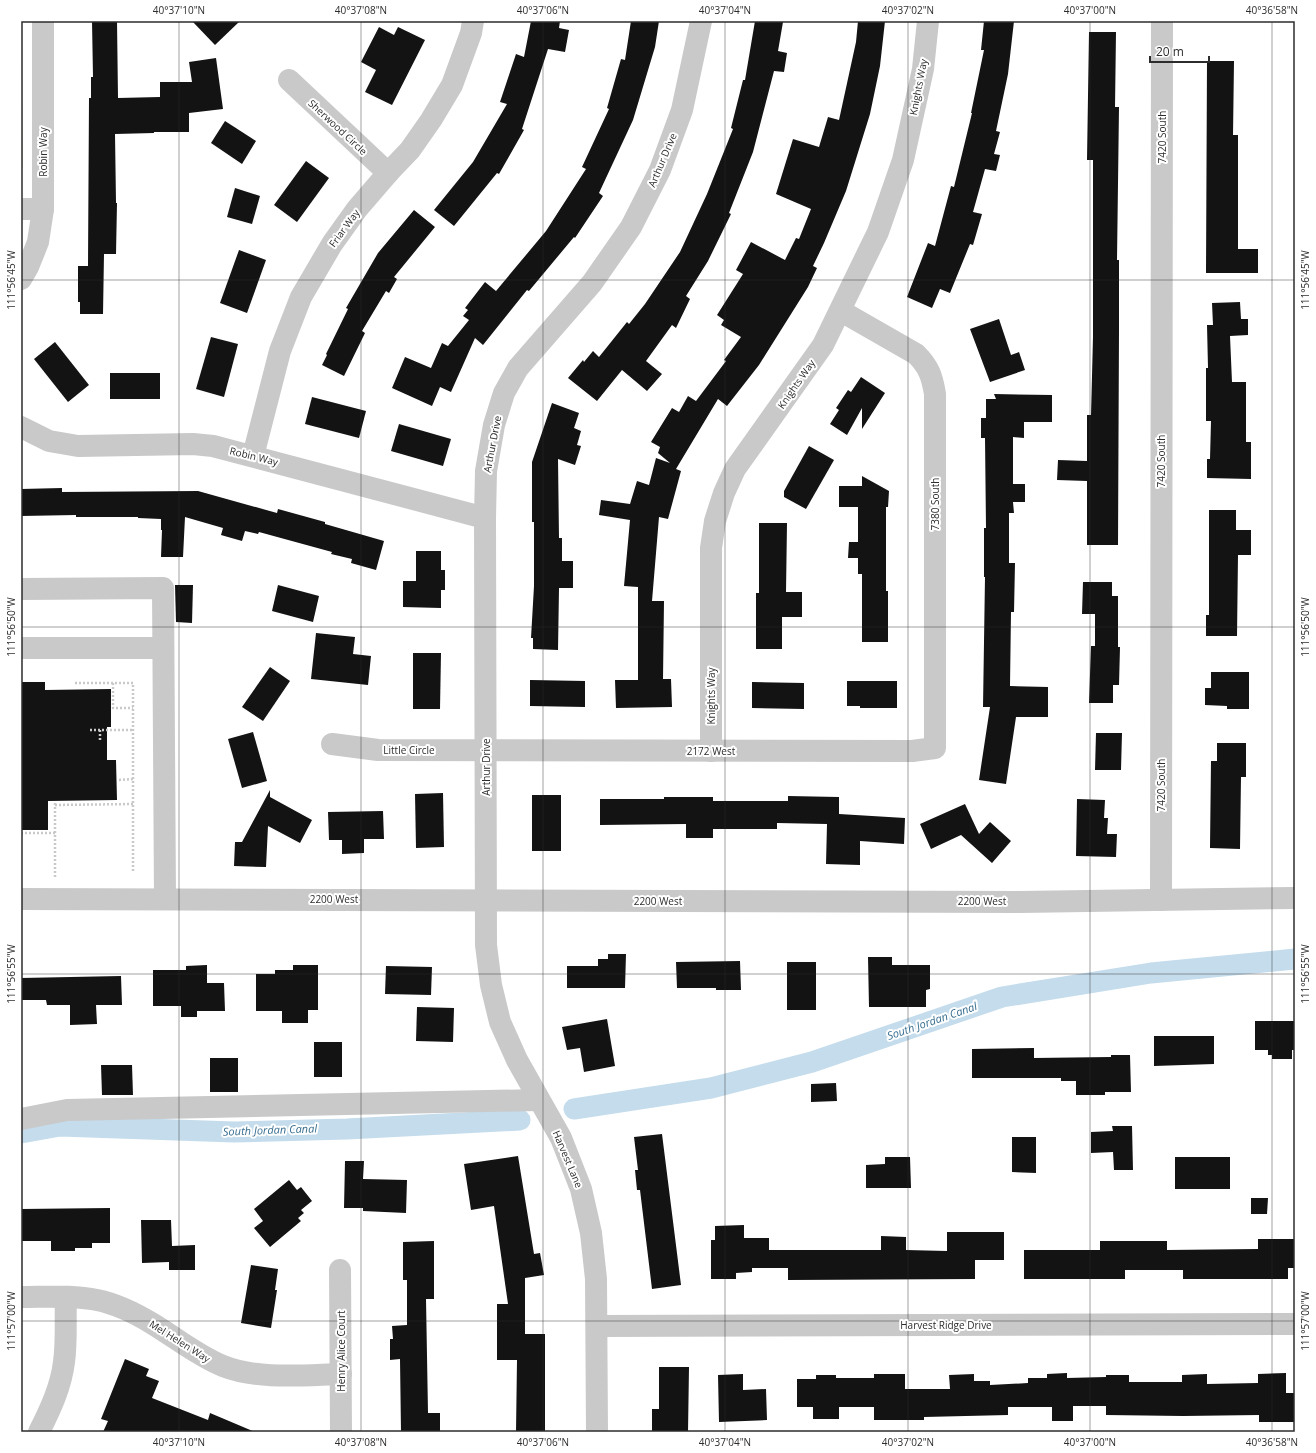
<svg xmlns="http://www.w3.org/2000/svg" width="1316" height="1453" font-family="'Open Sans',sans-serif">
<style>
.green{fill:#e2ebd9}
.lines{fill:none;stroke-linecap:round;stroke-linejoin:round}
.canal{stroke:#c4dcec;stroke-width:21}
.building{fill:#131313}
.path{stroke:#c9c9c9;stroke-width:2.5;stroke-dasharray:2 2;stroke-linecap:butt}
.minor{stroke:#c9c9c9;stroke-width:22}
.ticks{fill:none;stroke:#2c2c2c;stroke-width:1;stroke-opacity:0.45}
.labels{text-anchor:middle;stroke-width:4;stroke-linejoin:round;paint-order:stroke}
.street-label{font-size:10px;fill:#2c2c2c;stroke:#fff}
.water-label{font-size:11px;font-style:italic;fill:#386e90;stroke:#fff}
.neatline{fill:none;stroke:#2c2c2c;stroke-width:1.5}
.ticks-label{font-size:10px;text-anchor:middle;fill:#2c2c2c}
</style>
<rect width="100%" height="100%" fill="#fff"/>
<polygon class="green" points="21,21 22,21 23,167 21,170"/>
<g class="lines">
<g class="canal">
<polyline points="574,1109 711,1088 812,1062 1002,997 1151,973 1295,959"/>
<polyline points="21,1133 60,1126 234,1132 347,1129 520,1120"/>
</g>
</g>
<g class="building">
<polygon points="92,21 117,21 118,98 160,97 160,82 192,82 189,62 216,58 223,109 189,113 189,132 154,132 154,133 115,134 116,203 117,203 116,254 104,254 103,314 80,314 80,302 78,302 78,266 88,266 89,98 91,98 91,77 93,77"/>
<polygon points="192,21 240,21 215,45"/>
<polygon points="531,21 560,21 559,28 569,30 565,52 548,49 522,129 524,130 499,174 497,173 454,226 434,210 473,162 507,104 500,102 516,54 524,57"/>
<polygon points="631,21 659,21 655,47 633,120 599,193 603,196 575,238 574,237 529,291 527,290 483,345 475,338 451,392 440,387 432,406 392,388 405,357 431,368 442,343 448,346 469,320 463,316 468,310 465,308 485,282 496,291 546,231 586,169 582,167 609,109 607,108 621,59 625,60"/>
<polygon points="755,21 783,22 778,51 787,53 784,72 774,71 753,152 729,213 731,214 708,261 686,296 690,299 676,328 672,325 646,361 662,374 647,391 622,370 597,401 568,378 583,360 584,362 593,351 599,357 627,322 629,324 645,304 680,252 707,194 733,129 731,128 743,80 745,80"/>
<polygon points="858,21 885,21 880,66 870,114 846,191 824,243 813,266 817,268 808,287 759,365 727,406 718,399 676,469 681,471 668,519 659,517 652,601 664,601 663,679 671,679 672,707 616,708 615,680 638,680 638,587 624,586 630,520 599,515 601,500 630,504 637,481 649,485 656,458 670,463 658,453 660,447 651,442 672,408 679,412 688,396 696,401 726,361 724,360 741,337 721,325 724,320 717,315 743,274 736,270 751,242 785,260 796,238 799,239 811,209 776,194 793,139 819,147 828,117 839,120 856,42"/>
<polygon points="984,21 1014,21 1008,74 996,131 1000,132 994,154 1000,155 996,171 985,169 973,212 982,214 973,245 970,244 950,293 940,289 932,308 907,297 928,243 935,246 951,186 954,187 972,113 971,113 984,50 981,50"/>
<polygon points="379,27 394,35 398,27 425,40 392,105 365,92 376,70 361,62"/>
<polygon points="1089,32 1116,32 1115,107 1119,107 1117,260 1119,260 1119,330 1118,545 1087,545 1087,481 1057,480 1058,460 1087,461 1087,415 1091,415 1093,337 1093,160 1087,160"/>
<polygon points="1207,61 1234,61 1233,135 1238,135 1238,249 1258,249 1258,273 1206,273"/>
<polygon points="225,121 256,141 242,164 211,143"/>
<polygon points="306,161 329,178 297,222 274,205"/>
<polygon points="235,188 260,196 252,224 227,217"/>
<polygon points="414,210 435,227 394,277 397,279 389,293 386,291 362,331 365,333 344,376 322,365 327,355 326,354 348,309 346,308 378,253"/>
<polygon points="239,250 266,260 247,313 220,303"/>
<polygon points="1240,302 1241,319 1248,319 1248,335 1230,336 1232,382 1246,382 1246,442 1251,442 1251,479 1207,478 1207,459 1210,459 1211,421 1206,421 1206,368 1208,368 1207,325 1213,325 1212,303"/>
<polygon points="999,319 1011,355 1019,352 1025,370 990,382 970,329"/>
<polygon points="211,337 238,344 224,397 196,389"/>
<polygon points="55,342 89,385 68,402 34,359"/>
<rect x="110" y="373" width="50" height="26"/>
<polygon points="861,377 885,393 862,429 862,408 847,435 830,424 839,410 836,408 848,390 851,392"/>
<polygon points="994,394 1052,395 1052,422 1024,422 1024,438 1013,437 1013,484 1025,484 1025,502 1013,502 1014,513 1009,513 1009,563 1015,563 1014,612 1011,612 1010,686 1048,687 1048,717 1016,717 1006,784 979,780 990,707 983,707 985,577 984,577 984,528 986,528 985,438 981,438 981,418 986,418 986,399 996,399"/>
<polygon points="312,397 366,411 359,438 305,424"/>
<polygon points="552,403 579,413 574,428 581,431 577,445 581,446 575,465 558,459 559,538 562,538 562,561 573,561 573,588 559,588 558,650 533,649 533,638 531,638 534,586 534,522 532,522 532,462"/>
<polygon points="399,424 451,439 443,466 391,451"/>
<polygon points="809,446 834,460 806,509 784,497 784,491"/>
<polygon points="862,476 889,491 888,507 886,507 886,591 888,591 888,642 862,642 862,574 858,574 858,558 848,558 849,542 858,542 858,507 839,507 839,486 862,486"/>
<polygon points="62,488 62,492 198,491 277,513 278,509 325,522 325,524 384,541 376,570 351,563 352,559 331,554 332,552 259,532 258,534 245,531 242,541 221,535 223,528 185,517 183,557 161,557 162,530 161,530 161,519 138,518 138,517 76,517 76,515 21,516 21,489"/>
<polygon points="1209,510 1236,510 1236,530 1251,530 1251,555 1238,555 1237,636 1206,636 1206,615 1209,615"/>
<polygon points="759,523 787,523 786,592 802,592 802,617 782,617 782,649 756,649 756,593 759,593"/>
<polygon points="416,551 441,551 441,570 445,570 445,590 441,590 441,608 403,607 403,581 416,581"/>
<polygon points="1083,582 1112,582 1112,596 1118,596 1118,647 1120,647 1119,685 1113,685 1113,703 1089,703 1091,646 1095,646 1095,614 1082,614"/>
<polygon points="175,585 193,585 192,623 176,622"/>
<polygon points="278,585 319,596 313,622 272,611"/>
<polygon points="316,633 355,637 353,654 371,656 368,685 311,679"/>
<polygon points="413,653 441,653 440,709 413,709"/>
<polygon points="270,667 290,681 263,721 242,707"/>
<polygon points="1211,672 1249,672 1249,709 1227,709 1227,706 1205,705 1205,688 1211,688"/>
<polygon points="530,680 585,681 585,707 530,706"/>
<polygon points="847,681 897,681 897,708 860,708 860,706 847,706"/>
<polygon points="21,682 45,682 45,690 111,689 111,727 107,727 107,760 116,760 117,800 48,801 48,830 21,830"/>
<polygon points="752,682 804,683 804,709 752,708"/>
<polygon points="253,732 267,781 242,788 228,739"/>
<polygon points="1096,733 1122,733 1121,770 1095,770"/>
<polygon points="1217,743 1246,743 1246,777 1241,777 1240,849 1210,848 1211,761 1217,761"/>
<polygon points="270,790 270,797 312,820 300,843 268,826 266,867 234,866 235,842 242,842"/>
<polygon points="443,793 444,847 416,848 415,794"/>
<rect x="532" y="795" width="29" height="56"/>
<polygon points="788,796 839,797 839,814 905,818 904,844 860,841 860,865 826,864 827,824 777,823 777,829 713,829 713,838 686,838 686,824 600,825 600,799 664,799 664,797 713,797 713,801 788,801"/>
<polygon points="1077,799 1105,800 1104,818 1108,818 1107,834 1117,834 1116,857 1076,856"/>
<polygon points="965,804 979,834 990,822 1011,841 992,863 961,835 931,849 920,824"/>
<polygon points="383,811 384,839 364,839 364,853 342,854 342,840 329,840 328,812"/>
<polygon points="608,954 626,954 625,988 567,988 567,966 598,966 598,959 608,959"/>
<polygon points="868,957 892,957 892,965 930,965 930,989 926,990 926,1007 869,1007"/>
<polygon points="740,961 741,990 716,990 716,988 677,988 676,962"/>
<rect x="787" y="962" width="29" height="48"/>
<polygon points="207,965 207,983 224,983 225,1011 197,1011 197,1017 181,1017 181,1006 153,1006 153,970 186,970 186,966"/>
<polygon points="293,965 318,965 318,1010 308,1010 308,1023 282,1023 282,1011 256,1011 256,974 275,974 275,970 293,970"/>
<polygon points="386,966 432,967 431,995 385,994"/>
<polygon points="121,976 122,1005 96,1005 97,1024 70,1025 70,1005 47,1005 46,1000 21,1000 21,978"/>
<polygon points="417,1007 454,1008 453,1042 416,1041"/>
<polygon points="607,1019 615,1066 584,1072 580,1048 567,1050 562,1027"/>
<polygon points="1255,1021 1295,1021 1295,1050 1292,1050 1292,1059 1272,1059 1272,1055 1268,1055 1268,1050 1255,1050"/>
<polygon points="1154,1036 1214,1036 1214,1064 1154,1066"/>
<rect x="314" y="1042" width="28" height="35"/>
<polygon points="1034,1048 1034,1058 1111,1057 1111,1055 1130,1055 1131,1092 1105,1092 1105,1095 1076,1095 1076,1081 1061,1081 1061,1078 972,1078 972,1049"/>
<rect x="210" y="1058" width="28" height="34"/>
<polygon points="101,1065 132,1065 133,1095 102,1095"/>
<polygon points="836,1083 837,1101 811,1102 811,1084"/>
<polygon points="1112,1126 1132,1126 1133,1170 1114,1170 1113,1152 1091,1153 1091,1132 1113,1131"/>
<polygon points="662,1134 681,1285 652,1289 640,1190 637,1190 635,1170 638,1170 634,1137"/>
<polygon points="1012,1137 1036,1137 1036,1173 1012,1172"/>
<polygon points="518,1156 534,1254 540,1253 544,1275 525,1278 525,1334 545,1334 545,1432 516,1432 517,1360 497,1360 497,1304 508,1304 494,1206 471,1210 464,1164"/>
<polygon points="885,1157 910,1157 911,1188 866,1188 866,1165 885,1164"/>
<rect x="1175" y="1157" width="55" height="32"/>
<polygon points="345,1161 364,1161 363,1179 407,1180 406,1213 363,1211 363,1208 344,1208"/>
<polygon points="289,1180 297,1190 301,1187 312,1201 301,1210 304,1213 298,1218 301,1221 270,1247 254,1228 263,1221 254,1209"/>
<polygon points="1251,1198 1268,1198 1267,1214 1251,1214"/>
<polygon points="110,1208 110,1243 92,1243 92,1248 75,1248 75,1251 51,1251 51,1241 21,1241 21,1209"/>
<polygon points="141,1220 171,1220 172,1246 195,1245 195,1270 169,1270 169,1262 142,1263"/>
<polygon points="744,1225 744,1238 769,1238 769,1250 881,1250 881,1236 906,1237 906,1250 947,1251 947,1232 1004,1232 1004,1260 975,1260 975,1279 788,1280 788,1268 752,1268 752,1272 736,1273 736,1279 711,1279 711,1240 715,1240 715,1226"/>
<polygon points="1258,1239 1295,1239 1295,1268 1288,1268 1288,1279 1183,1279 1183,1270 1125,1270 1125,1279 1024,1279 1024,1250 1100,1250 1100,1241 1167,1241 1167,1250 1258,1249"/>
<polygon points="434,1241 434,1299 426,1299 428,1413 440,1413 440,1432 401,1432 400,1359 390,1360 390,1339 393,1339 392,1326 407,1325 407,1280 403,1280 403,1242"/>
<polygon points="251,1265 278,1269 275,1290 277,1290 271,1328 241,1323"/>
<polygon points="125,1359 149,1369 146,1376 159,1381 152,1398 208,1420 210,1413 255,1432 103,1432 108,1421 101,1419"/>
<polygon points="659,1367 689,1367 688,1432 652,1432 652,1409 659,1409"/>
<polygon points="1067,1373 1067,1378 1106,1377 1106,1375 1129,1375 1129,1382 1182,1382 1182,1375 1207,1374 1207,1384 1258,1383 1258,1374 1286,1373 1286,1393 1295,1393 1295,1422 1259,1422 1259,1415 1183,1416 1106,1415 1106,1406 1073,1406 1073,1421 1052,1421 1052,1407 1008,1407 1008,1415 924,1417 924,1420 874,1420 874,1407 839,1407 839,1419 813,1419 813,1407 797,1407 797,1379 816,1379 816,1375 836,1375 836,1378 874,1378 874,1374 905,1374 905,1389 950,1389 949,1375 974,1374 974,1381 990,1381 990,1385 1028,1383 1028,1378 1047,1378 1047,1374"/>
<polygon points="743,1374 743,1390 766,1389 767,1420 719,1422 718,1375"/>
</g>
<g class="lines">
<g class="path">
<polyline points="75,683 133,683 133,873"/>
<polyline points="113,683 113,708 133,708"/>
<polyline points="90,730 133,730"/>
<polyline points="100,740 100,730"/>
<polyline points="119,780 133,779"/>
<polyline points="55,803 55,878"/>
<polyline points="55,805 133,804"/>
<polyline points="21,833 55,833"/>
</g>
<g class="minor">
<polyline points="289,80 388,173"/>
<polyline points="21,209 43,209"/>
<polyline points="21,279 28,267 38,242 43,209 43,21"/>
<polyline points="21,427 49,441 78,446 193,444 213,446 485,518"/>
<polyline points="253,456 280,351 301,297 332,244 357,209 388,173 410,150 431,120 452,85 471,33 473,21"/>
<polyline points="21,589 163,588 165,899"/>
<polyline points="21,648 163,648"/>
<path d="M332,744l46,6 534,1 23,-3v-354c-3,-18 -6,-27 -19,-40l-75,-43"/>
<polyline points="711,751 711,548 715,521 724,493 735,469 823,345 878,232 903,160 923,69 928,21"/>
<polyline points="21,899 1020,902 1295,898"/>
<polyline points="1161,900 1162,21"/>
<polyline points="21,1119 67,1110 538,1100"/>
<polyline points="340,1270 341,1432"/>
<path d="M21,1297c25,0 52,-2 76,3 20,4 38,13 56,24 23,14 45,32 70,42 35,14 81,9 118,8"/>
<polyline points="597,1326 1295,1324"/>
<path d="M39,1432c11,-22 22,-45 25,-70 3,-21 1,-43 2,-65"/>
<polyline points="597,1432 596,1279 591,1233 581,1189 561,1138 517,1060 500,1022 491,985 486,945 485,518 486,471 494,425 504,393 518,368 592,283 631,227 660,170 682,110 701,21"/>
</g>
</g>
<path class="ticks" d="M179,21v1411M361,21v1411M543,21v1411M725,21v1411M908,21v1411M1090,21v1411M1272,21v1411M21,280h1274M21,627h1274M21,974h1274M21,1321h1274"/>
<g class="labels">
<g class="street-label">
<text transform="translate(918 87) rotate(-79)" y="4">Knights Way</text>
<text transform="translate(338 127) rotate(43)" y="4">Sherwood Circle</text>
<text transform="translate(1162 137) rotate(-90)" y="4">7420 South</text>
<text transform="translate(43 152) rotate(-90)" y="4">Robin Way</text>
<text transform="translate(662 160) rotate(-67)" y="4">Arthur Drive</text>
<text transform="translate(344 228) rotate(-54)" y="4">Friar Way</text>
<text transform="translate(796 384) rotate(-55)" y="4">Knights Way</text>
<text transform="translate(492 444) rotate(-79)" y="4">Arthur Drive</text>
<text transform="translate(254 456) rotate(14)" y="4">Robin Way</text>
<text transform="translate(1161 461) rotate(-90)" y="4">7420 South</text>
<text transform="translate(935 504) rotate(-90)" y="4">7380 South</text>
<text transform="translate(711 696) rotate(-90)" y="4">Knights Way</text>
<text x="409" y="754">Little Circle</text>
<text x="711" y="755">2172 West</text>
<text transform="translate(486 767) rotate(-90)" y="4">Arthur Drive</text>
<text transform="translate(1161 785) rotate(-90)" y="4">7420 South</text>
<text x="334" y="903">2200 West</text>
<text x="658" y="905">2200 West</text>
<text x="982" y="905">2200 West</text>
<text transform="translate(568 1159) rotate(67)" y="4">Harvest Lane</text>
<text x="946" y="1329">Harvest Ridge Drive</text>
<text transform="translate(180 1341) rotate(32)" y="4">Mel Helen Way</text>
<text transform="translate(341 1351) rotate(-90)" y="4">Henry Alice Court</text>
</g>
<g class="water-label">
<text transform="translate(932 1021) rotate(-19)" y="4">South Jordan Canal</text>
<text transform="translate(270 1130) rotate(-2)" y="4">South Jordan Canal</text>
</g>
</g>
<rect width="1316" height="1453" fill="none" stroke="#ffffff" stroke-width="44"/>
<path d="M1150 56v6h59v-6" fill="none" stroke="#2c2c2c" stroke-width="2"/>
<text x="1156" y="56" font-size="12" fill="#2c2c2c" stroke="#ffffff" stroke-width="3" paint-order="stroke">20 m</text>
<rect x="22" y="22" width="1272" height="1409" class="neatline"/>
<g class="ticks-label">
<text x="179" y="14">40°37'10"N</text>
<text x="361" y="14">40°37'08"N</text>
<text x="543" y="14">40°37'06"N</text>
<text x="725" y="14">40°37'04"N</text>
<text x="908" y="14">40°37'02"N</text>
<text x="1090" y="14">40°37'00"N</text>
<text x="1272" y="14">40°36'58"N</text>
<text transform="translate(1305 280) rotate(-90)" y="4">111°56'45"W</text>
<text transform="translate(11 280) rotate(-90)" y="4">111°56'45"W</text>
<text transform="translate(1305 627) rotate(-90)" y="4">111°56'50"W</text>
<text transform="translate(11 627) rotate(-90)" y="4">111°56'50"W</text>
<text transform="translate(1305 974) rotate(-90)" y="4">111°56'55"W</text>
<text transform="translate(11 974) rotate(-90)" y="4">111°56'55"W</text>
<text transform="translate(1305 1321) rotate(-90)" y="4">111°57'00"W</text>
<text transform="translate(11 1321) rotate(-90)" y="4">111°57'00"W</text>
<text x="179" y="1446">40°37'10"N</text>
<text x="361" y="1446">40°37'08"N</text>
<text x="543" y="1446">40°37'06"N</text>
<text x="725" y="1446">40°37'04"N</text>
<text x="908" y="1446">40°37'02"N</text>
<text x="1090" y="1446">40°37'00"N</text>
<text x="1272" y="1446">40°36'58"N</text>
</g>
</svg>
